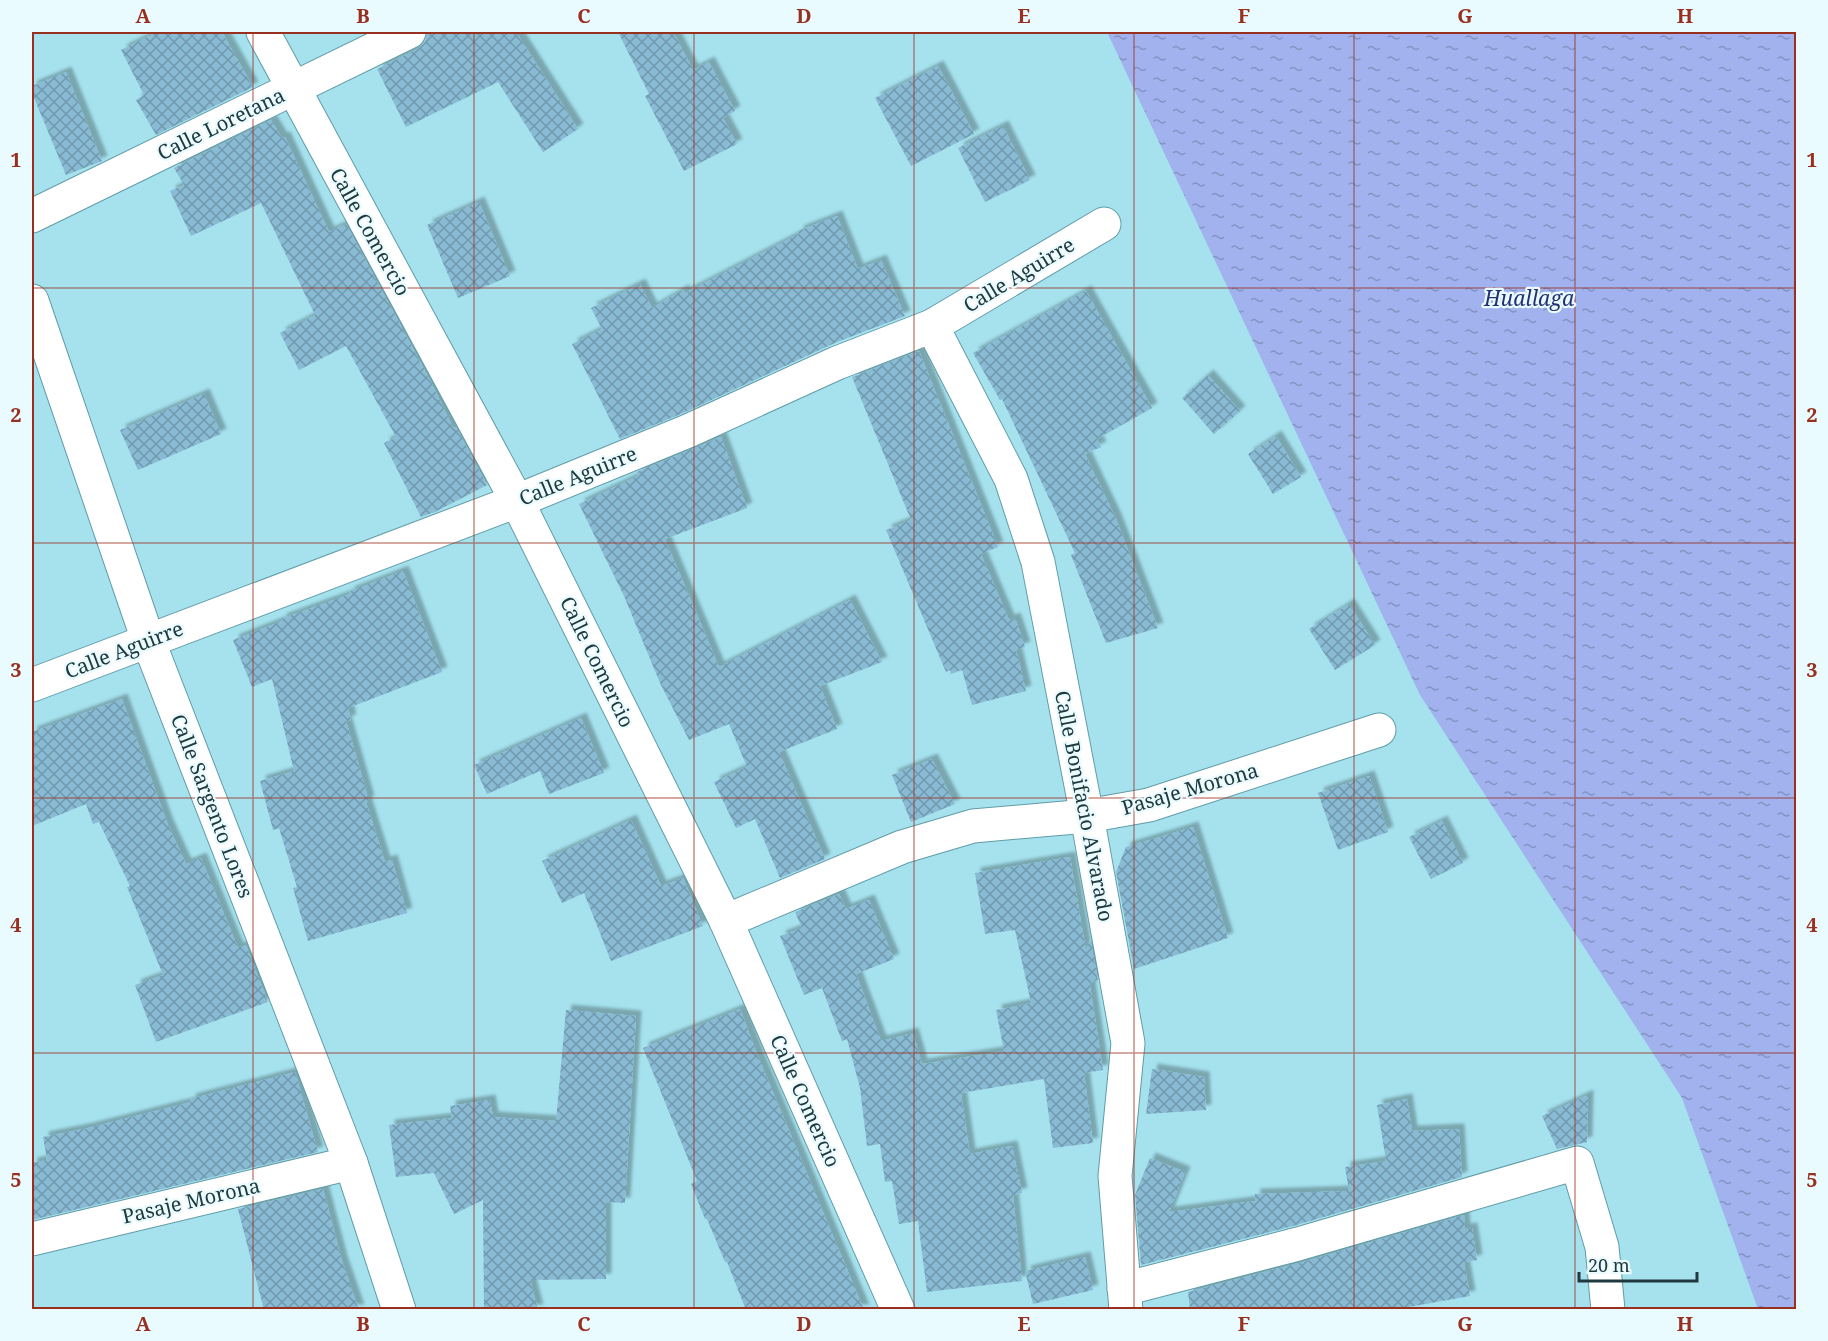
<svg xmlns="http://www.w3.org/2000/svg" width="1828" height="1341" font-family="'Noto Serif',serif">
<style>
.water{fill:url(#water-ripples)}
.building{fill:url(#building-cross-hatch);filter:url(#shadow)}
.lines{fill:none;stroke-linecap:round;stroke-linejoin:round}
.minor-casing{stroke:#619ca8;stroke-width:35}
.tertiary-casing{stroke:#619ca8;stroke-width:35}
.minor{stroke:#fff;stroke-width:33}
.tertiary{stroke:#fff;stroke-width:33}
.grid{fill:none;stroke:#992f1e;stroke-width:1.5;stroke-opacity:0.55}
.labels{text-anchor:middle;stroke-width:4.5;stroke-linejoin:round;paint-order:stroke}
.street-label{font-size:20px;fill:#20393e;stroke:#e9fbfe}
.water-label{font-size:21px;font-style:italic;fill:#253075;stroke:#e9fbfe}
.neatline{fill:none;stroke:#992f1e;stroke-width:2}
.grid-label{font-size:20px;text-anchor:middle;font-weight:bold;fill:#992f1e}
</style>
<defs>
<pattern id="water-ripples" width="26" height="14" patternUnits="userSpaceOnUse" patternTransform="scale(1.5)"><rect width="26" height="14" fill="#a1b2ee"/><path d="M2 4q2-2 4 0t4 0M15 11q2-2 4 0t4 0" fill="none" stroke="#8392c2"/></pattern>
<pattern id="building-cross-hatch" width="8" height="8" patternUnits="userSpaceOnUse" patternTransform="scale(1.5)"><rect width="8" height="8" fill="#8abbd5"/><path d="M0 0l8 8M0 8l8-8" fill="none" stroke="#7099ae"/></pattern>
<filter id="shadow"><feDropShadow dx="5.5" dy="-5.5" stdDeviation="1.5" flood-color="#0004"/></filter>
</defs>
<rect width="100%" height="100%" fill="#a5e2ee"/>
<polygon class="water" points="1107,32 1796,32 1796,1309 1758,1309 1682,1098 1420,695"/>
<g class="building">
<polygon points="157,32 222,32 253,87 156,135 136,100 144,95 121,50"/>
<polygon points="427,32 516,32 578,129 543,152 498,82 406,127 377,69 418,49 425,42"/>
<polygon points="618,32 673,32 693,70 709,62 735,111 723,118 737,144 684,171 645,96 649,94"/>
<polygon points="938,66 974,134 911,166 875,98"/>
<polygon points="66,72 102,161 66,175 32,93 32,86"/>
<polygon points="271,120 282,138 285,137 329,232 346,224 431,382 453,428 456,427 487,485 435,512 421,517 384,443 396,437 346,346 299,370 280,333 315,315 261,203 191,236 170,191 184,185 174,168"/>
<polygon points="1003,126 1030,180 985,202 958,148"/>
<polygon points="479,202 510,276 458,298 427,225"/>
<polygon points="837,216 858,269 881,260 905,316 837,342 681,414 620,439 572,344 602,329 591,308 640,284 652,308 683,290 685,293 799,234 798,231"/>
<polygon points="1086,291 1152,408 1097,439 1101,447 1085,454 1116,519 1158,628 1106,643 1071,555 1075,553 1002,399 1000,400 973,353"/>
<polygon points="919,351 998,547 981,554 1009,620 1015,618 1025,647 1016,650 1026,691 972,705 962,670 951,674 950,670 946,672 886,530 911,520 852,377"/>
<polygon points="1208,375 1240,411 1214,434 1182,398"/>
<polygon points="204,394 221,434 138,470 120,430"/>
<polygon points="1276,436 1301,477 1273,494 1248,454"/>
<polygon points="721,437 747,508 665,539 719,667 850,600 882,662 820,686 837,729 779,752 825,859 780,878 755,819 736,828 714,782 747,767 729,724 689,740 660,683 624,596 579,504 638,476 637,472"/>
<polygon points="403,571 442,672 348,708 351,720 346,721 369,801 366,802 385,862 392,860 407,913 308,941 293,888 297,887 279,828 273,830 260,781 294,771 272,679 252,687 233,640 282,621 281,619 350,594 349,592"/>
<polygon points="1349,604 1375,645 1335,670 1309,629"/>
<polygon points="122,699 168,825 186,864 201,858 238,948 246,945 268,1002 156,1042 135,985 163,975 127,887 130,886 99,822 93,824 86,804 32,826 32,732"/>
<polygon points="581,718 604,773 549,794 540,771 487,794 474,765"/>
<polygon points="932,759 955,804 911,822 892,775"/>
<polygon points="1369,776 1388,832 1338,850 1318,793"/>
<polygon points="631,820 661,886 683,878 703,926 611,961 584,893 562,903 542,861"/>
<polygon points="1442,821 1463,863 1431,879 1409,837"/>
<polygon points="1193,827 1228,938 1134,969 1116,872 1126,847"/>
<polygon points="1070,857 1086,951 1090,939 1098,980 1091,982 1092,986 1090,986 1103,1070 1084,1073 1093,1143 1053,1148 1044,1079 961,1093 970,1154 1012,1146 1022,1193 1013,1195 1022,1281 927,1292 918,1221 899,1224 892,1181 885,1182 880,1144 867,1146 860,1088 847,1039 842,1041 822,988 804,995 780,936 802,928 795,912 839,894 846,909 869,900 894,959 856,974 881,1041 913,1033 922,1064 1004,1051 996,1010 1031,1003 1015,930 985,934 975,873"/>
<polygon points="740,1009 759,1059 864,1310 746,1310 727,1262 725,1262 707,1219 705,1219 691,1184 697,1181 643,1048"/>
<polygon points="566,1010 636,1016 625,1203 606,1202 606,1279 530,1280 538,1310 484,1310 483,1200 454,1214 434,1173 396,1177 389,1125 452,1118 450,1106 490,1100 493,1117 556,1121"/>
<polygon points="1152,1069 1204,1077 1206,1110 1146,1114"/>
<polygon points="295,1072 318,1152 32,1220 32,1163 47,1160 43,1137 88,1128 191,1102 190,1099"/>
<polygon points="1588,1095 1587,1142 1557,1149 1542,1116"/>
<polygon points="1407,1099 1412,1131 1459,1129 1462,1177 1293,1226 1141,1265 1135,1195 1150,1158 1185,1172 1169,1212 1255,1201 1255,1194 1349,1191 1345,1167 1386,1161 1377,1105"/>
<polygon points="323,1189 342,1261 359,1310 264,1310 238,1209"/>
<polygon points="1464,1215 1465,1229 1472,1228 1477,1260 1464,1262 1470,1296 1392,1310 1190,1310 1188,1292 1303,1262"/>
<polygon points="1085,1257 1093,1290 1033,1304 1025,1271"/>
</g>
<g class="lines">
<g class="minor-casing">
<g id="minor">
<polyline points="32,216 409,32"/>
<polyline points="32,301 148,640 351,1163 399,1310"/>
<polyline points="932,326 1011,479 1038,562 1087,816 1128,1043 1115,1176 1126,1310"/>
<polyline points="32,685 517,501 688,431 837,363 932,326 1104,224"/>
<polyline points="726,921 902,847 973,826 1087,816 1149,805 1379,730"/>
<polyline points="32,1239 351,1163"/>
<polyline points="1124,1289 1298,1244 1577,1163 1602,1247 1608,1310"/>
</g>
</g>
<g class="tertiary-casing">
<polyline id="tertiary" points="263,32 517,501 726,921 898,1310"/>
</g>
<use href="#minor" class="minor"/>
<use href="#tertiary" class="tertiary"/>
</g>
<path class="grid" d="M253,32v1278M474,32v1278M694,32v1278M914,32v1278M1134,32v1278M1354,32v1278M1575,32v1278M32,288h1764M32,543h1764M32,798h1764M32,1053h1764"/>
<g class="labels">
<g class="street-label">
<text transform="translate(221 124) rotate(-26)" y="7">Calle Loretana</text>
<text transform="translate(370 232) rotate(61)" y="7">Calle Comercio</text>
<text transform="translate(1019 275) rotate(-31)" y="7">Calle Aguirre</text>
<text transform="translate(578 476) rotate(-22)" y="7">Calle Aguirre</text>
<text transform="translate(124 650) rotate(-21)" y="7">Calle Aguirre</text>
<text transform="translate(597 662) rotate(64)" y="7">Calle Comercio</text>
<text transform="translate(1190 789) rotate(-16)" y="7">Pasaje Morona</text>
<text transform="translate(212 806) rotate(69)" y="7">Calle Sargento Lores</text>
<text transform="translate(1084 806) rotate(79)" y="7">Calle Bonifacio Alvarado</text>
<text transform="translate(805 1101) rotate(66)" y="7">Calle Comercio</text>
<text transform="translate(191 1201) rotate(-13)" y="7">Pasaje Morona</text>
</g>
<g class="water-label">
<text x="1529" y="306">Huallaga</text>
</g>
</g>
<rect width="1828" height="1341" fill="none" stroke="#e9fbfe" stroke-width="66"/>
<path d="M1579 1272v9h118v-9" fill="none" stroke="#20393e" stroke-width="3"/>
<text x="1588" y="1272" font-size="18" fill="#20393e" stroke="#e9fbfe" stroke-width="4.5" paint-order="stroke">20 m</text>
<rect x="33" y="33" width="1762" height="1275" class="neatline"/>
<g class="grid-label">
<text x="143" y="23">A</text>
<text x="363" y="23">B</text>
<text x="584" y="23">C</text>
<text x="804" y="23">D</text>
<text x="1024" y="23">E</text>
<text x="1244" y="23">F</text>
<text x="1465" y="23">G</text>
<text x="1685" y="23">H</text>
<text x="16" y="167">1</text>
<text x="1812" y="167">1</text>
<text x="16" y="422">2</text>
<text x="1812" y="422">2</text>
<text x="16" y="677">3</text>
<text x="1812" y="677">3</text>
<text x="16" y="932">4</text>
<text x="1812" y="932">4</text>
<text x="16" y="1187">5</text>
<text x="1812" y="1187">5</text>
<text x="143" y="1331">A</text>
<text x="363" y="1331">B</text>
<text x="584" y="1331">C</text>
<text x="804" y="1331">D</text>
<text x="1024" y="1331">E</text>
<text x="1244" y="1331">F</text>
<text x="1465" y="1331">G</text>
<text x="1685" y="1331">H</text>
</g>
</svg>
